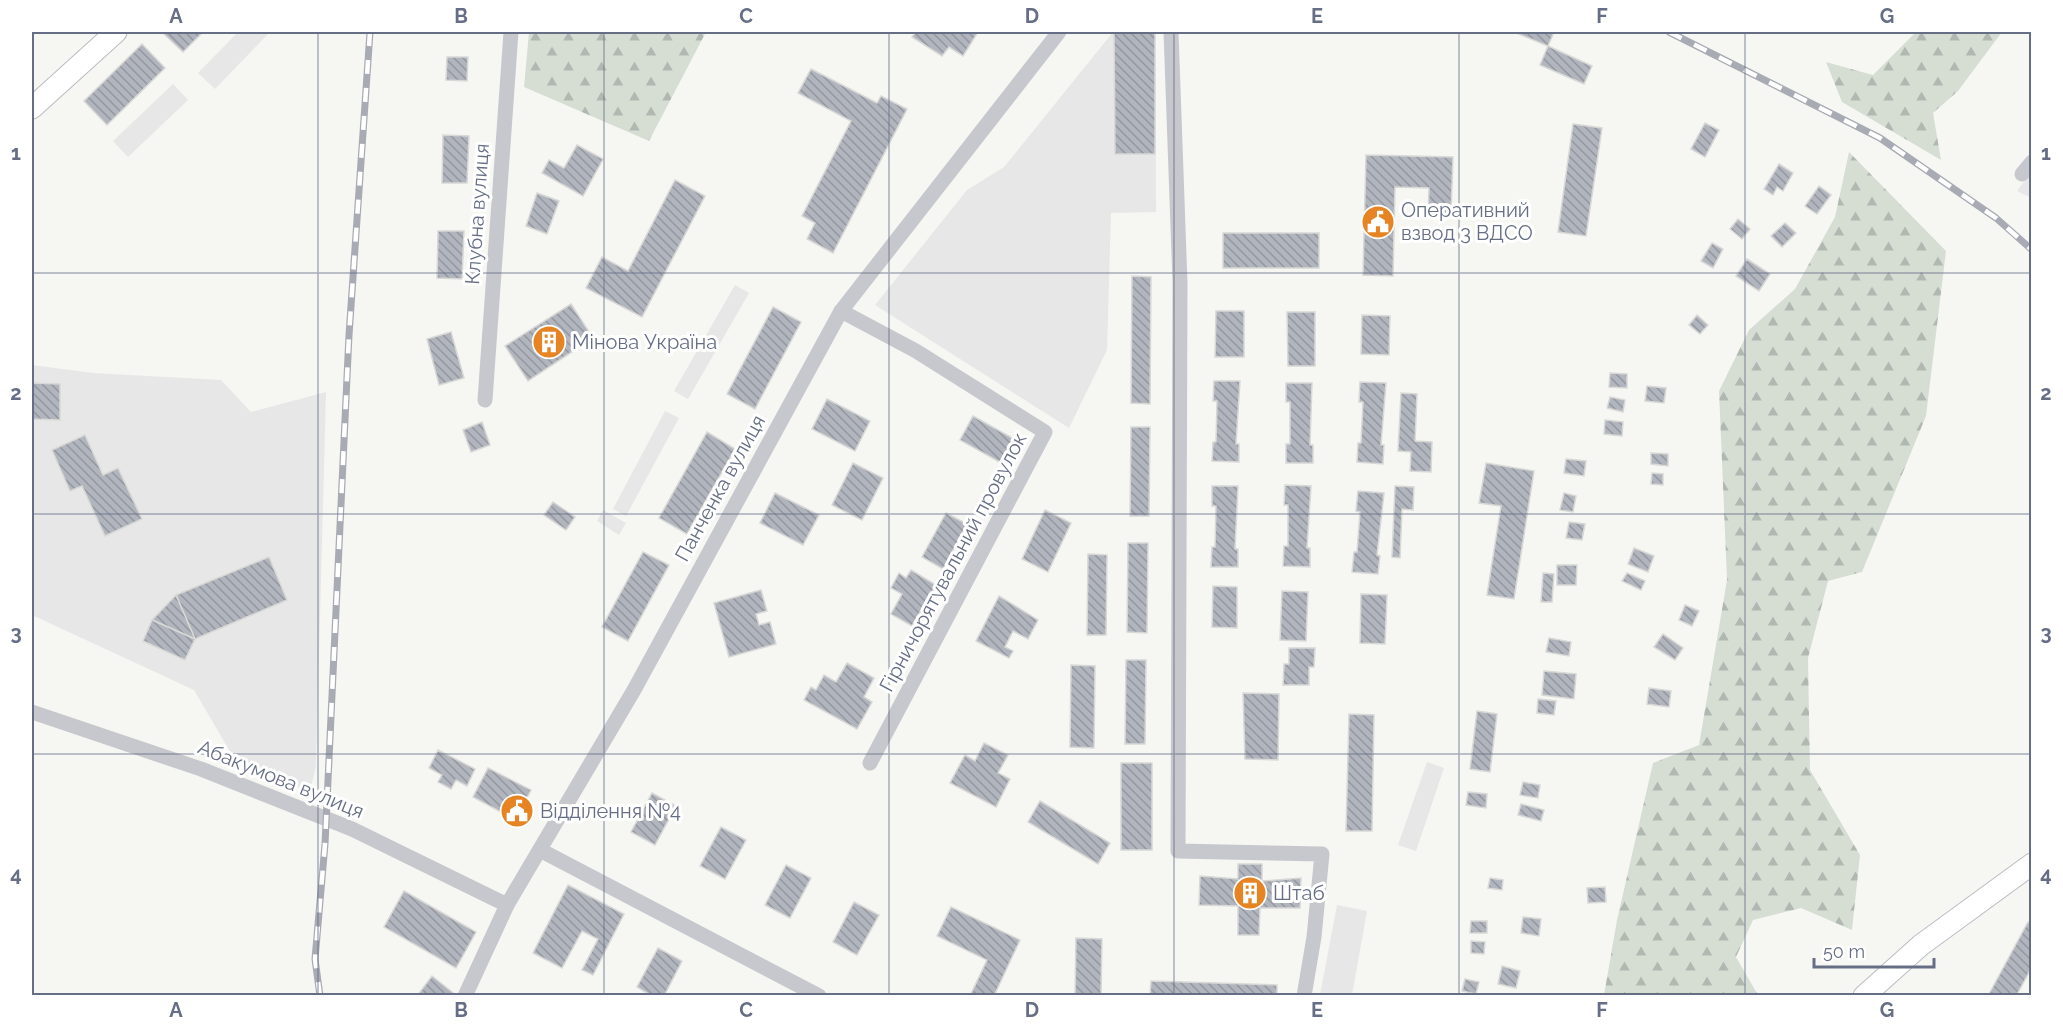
<svg xmlns="http://www.w3.org/2000/svg" width="2063" height="1027" font-family="Raleway,sans-serif">
<style>
.built{fill:#e7e7e7}
.forest{fill:url(#forest-firs)}
.building{fill:url(#building-back-hatch);stroke:#d8d8d6;stroke-width:1.5}
.lines{fill:none;stroke-linecap:round;stroke-linejoin:round}
.secondary-casing{stroke:#bbbdc3;stroke-width:23}
.street{stroke:#c7c8cd;stroke-width:15}
.secondary{stroke:#fff;stroke-width:21}
.rail-casing{stroke:#a8abb3;stroke-width:7}
.rail{stroke:#fff;stroke-width:4.5;stroke-dasharray:14;stroke-linecap:butt}
.grid{fill:none;stroke:#656e85;stroke-width:1.5;stroke-opacity:0.55}
.labels{text-anchor:middle;stroke-width:6;stroke-linejoin:round;paint-order:stroke}
.poi-label{font-size:20px;fill:#656e85;stroke:#fff;text-anchor:start}
.street-label{font-size:20px;fill:#656e85;stroke:#fff}
.neatline{fill:none;stroke:#656e85;stroke-width:2}
.grid-label{font-size:20px;text-anchor:middle;font-weight:bold;fill:#656e85}
</style>
<defs>
<pattern id="forest-firs" width="22" height="20" patternUnits="userSpaceOnUse" patternTransform="scale(1.5)"><rect width="22" height="20" fill="#d6ded4"/><path d="M5 1l3.5 6h-7zM16 11l3.5 6h-7z" fill="#b1b8b2"/></pattern>
<pattern id="building-back-hatch" width="6" height="6" patternUnits="userSpaceOnUse" patternTransform="scale(1.5)"><rect width="6" height="6" fill="#b1b5bd"/><path d="M-1 5l2 2M0 0l6 6M5-1l2 2" fill="none" stroke="#94979f"/></pattern>
</defs>
<rect width="100%" height="100%" fill="#f6f7f3"/>
<g class="built">
<polygon points="238,32 270,32 215,89 198,73"/>
<polygon points="1113,32 1155,32 1156,212 1111,213 1107,350 1069,428 875,305 967,190 1004,167"/>
<polygon points="173,84 188,100 128,157 113,141"/>
<polygon points="2031,172 2031,198 2017,191"/>
<polygon points="735,285 749,293 688,399 674,391"/>
<polygon points="32,365 93,373 221,380 251,412 326,392 316,766 310,792 235,760 194,690 32,615"/>
<polygon points="665,411 679,418 626,516 613,509"/>
<polygon points="603,510 626,523 619,535 597,521"/>
<polygon points="1427,762 1444,768 1416,851 1398,845"/>
<polygon points="1337,905 1367,911 1352,995 1320,995"/>
</g>
<g class="forest">
<polygon points="529,32 706,32 649,141 524,87"/>
<polygon points="1916,32 2002,32 1958,91 1933,113 1941,160 1842,102 1826,62 1873,75"/>
<polygon points="1849,152 1946,251 1926,416 1862,572 1828,581 1808,658 1810,770 1860,855 1852,930 1801,908 1753,920 1736,957 1758,995 1604,995 1617,920 1653,763 1699,745 1727,580 1719,391 1749,330 1795,289 1835,217"/>
</g>
<g class="building">
<polygon points="162,32 203,32 183,52"/>
<polygon points="916,32 978,32 963,56 949,47 942,56 912,37"/>
<polygon points="1114,32 1155,32 1155,154 1115,154"/>
<polygon points="1514,32 1554,32 1548,46"/>
<polygon points="142,44 165,68 107,125 84,101"/>
<polygon points="1548,46 1592,66 1584,84 1540,65"/>
<polygon points="447,57 468,57 467,81 446,80"/>
<polygon points="811,69 877,103 881,96 907,109 833,253 807,239 815,223 802,216 851,121 798,93"/>
<polygon points="1705,123 1719,130 1705,157 1691,149"/>
<polygon points="1573,124 1602,128 1586,236 1558,232"/>
<polygon points="443,135 469,136 467,183 442,183"/>
<polygon points="577,145 603,159 583,196 542,173 549,160 564,168"/>
<polygon points="1366,155 1453,157 1451,214 1428,214 1429,188 1395,187 1393,276 1363,275"/>
<polygon points="1779,164 1793,173 1783,191 1777,187 1773,195 1764,189"/>
<polygon points="675,180 705,196 642,317 586,288 602,257 628,271"/>
<polygon points="1819,186 1831,195 1817,214 1805,206"/>
<polygon points="537,193 559,201 547,234 526,226"/>
<polygon points="1738,219 1750,229 1742,239 1730,229"/>
<polygon points="1785,223 1796,233 1782,247 1771,236"/>
<polygon points="438,231 464,231 462,279 437,278"/>
<rect x="1223" y="233" width="96" height="35"/>
<polygon points="1712,243 1723,249 1713,268 1701,261"/>
<polygon points="1747,259 1770,274 1759,291 1736,276"/>
<polygon points="1132,276 1151,277 1150,404 1131,403"/>
<polygon points="571,304 593,338 528,381 505,346"/>
<polygon points="773,307 801,322 755,409 727,394"/>
<polygon points="1216,311 1244,311 1244,357 1215,357"/>
<polygon points="1287,312 1315,312 1315,366 1288,366"/>
<polygon points="1362,315 1390,316 1389,355 1361,354"/>
<polygon points="1697,315 1708,325 1700,334 1689,325"/>
<polygon points="451,332 464,378 439,385 427,339"/>
<polygon points="1610,373 1627,374 1627,388 1609,387"/>
<polygon points="1214,381 1240,381 1236,444 1239,444 1239,462 1212,461 1213,442 1216,442 1217,401 1213,401"/>
<polygon points="1360,382 1386,383 1381,445 1384,445 1383,464 1357,462 1358,443 1361,443 1363,402 1359,402"/>
<polygon points="32,383 60,384 60,420 32,419"/>
<polygon points="1286,383 1312,383 1310,445 1313,445 1313,463 1286,463 1286,444 1290,444 1290,402 1286,402"/>
<polygon points="1647,386 1666,388 1664,403 1645,401"/>
<polygon points="1401,393 1417,394 1415,441 1432,442 1431,472 1410,471 1411,452 1398,451"/>
<polygon points="1610,397 1625,400 1623,412 1607,408"/>
<polygon points="827,399 870,421 855,451 812,429"/>
<polygon points="973,416 1016,440 1003,464 960,440"/>
<polygon points="1605,420 1623,422 1622,436 1604,434"/>
<polygon points="482,422 490,445 471,452 463,430"/>
<polygon points="1131,427 1150,427 1149,516 1130,516"/>
<polygon points="707,432 735,449 687,534 659,518"/>
<polygon points="85,435 103,475 118,468 142,519 105,536 82,486 70,491 52,450"/>
<polygon points="1651,453 1668,454 1668,466 1651,464"/>
<polygon points="1566,459 1586,461 1584,476 1564,473"/>
<polygon points="853,463 883,478 862,520 832,505"/>
<polygon points="1486,463 1534,471 1514,599 1487,595 1501,506 1479,503"/>
<polygon points="1652,473 1663,474 1663,485 1651,484"/>
<polygon points="1285,485 1311,486 1307,548 1310,548 1310,567 1283,566 1284,546 1288,546 1288,505 1284,505"/>
<polygon points="1212,486 1238,486 1235,549 1238,549 1238,567 1211,567 1212,547 1215,547 1216,506 1212,506"/>
<polygon points="1395,486 1414,487 1413,510 1402,509 1400,558 1392,557"/>
<polygon points="1358,491 1384,493 1377,555 1380,556 1378,574 1352,572 1354,552 1357,552 1360,512 1356,511"/>
<polygon points="775,493 819,515 803,545 760,523"/>
<polygon points="1564,493 1576,496 1573,512 1560,510"/>
<polygon points="553,502 575,517 566,530 544,515"/>
<polygon points="1045,510 1071,523 1048,572 1022,559"/>
<polygon points="946,513 967,524 943,569 922,557"/>
<polygon points="1569,522 1585,524 1582,540 1566,538"/>
<polygon points="1128,543 1148,543 1147,633 1127,632"/>
<polygon points="1634,548 1654,556 1648,572 1628,564"/>
<polygon points="643,552 669,565 628,641 602,627"/>
<polygon points="1088,554 1107,555 1106,635 1087,635"/>
<polygon points="269,557 287,600 195,639 176,595"/>
<polygon points="1557,565 1577,565 1576,585 1557,585"/>
<polygon points="911,570 936,585 912,626 891,614 902,594 891,588 899,573 906,578"/>
<polygon points="1543,573 1554,574 1552,602 1541,602"/>
<polygon points="1627,573 1645,581 1641,590 1622,581"/>
<polygon points="1213,586 1237,587 1237,628 1212,627"/>
<polygon points="761,590 767,611 756,614 759,625 770,622 776,644 729,657 714,603"/>
<polygon points="1282,591 1308,592 1306,641 1280,640"/>
<polygon points="1361,594 1387,595 1385,644 1360,643"/>
<polygon points="176,595 195,639 152,620"/>
<polygon points="999,596 1038,620 1028,639 1013,631 1005,647 1013,651 1009,658 976,641"/>
<polygon points="1685,605 1699,611 1692,626 1679,620"/>
<polygon points="152,620 195,639 185,660 143,641"/>
<polygon points="1663,634 1683,648 1675,660 1654,647"/>
<polygon points="1549,638 1571,642 1569,656 1546,652"/>
<polygon points="1289,648 1315,648 1314,667 1309,667 1309,685 1283,685 1284,664 1289,664"/>
<polygon points="1126,660 1146,660 1145,744 1125,744"/>
<polygon points="847,663 874,678 864,697 872,702 857,729 804,700 811,687 816,690 824,675 836,682"/>
<polygon points="1071,665 1095,666 1094,748 1070,747"/>
<polygon points="1544,671 1576,674 1574,699 1542,695"/>
<polygon points="1649,688 1671,691 1669,707 1647,704"/>
<polygon points="1243,693 1279,694 1278,760 1245,759"/>
<polygon points="1538,699 1556,701 1554,715 1537,713"/>
<polygon points="1477,711 1497,714 1490,772 1470,769"/>
<polygon points="1349,714 1374,715 1372,831 1346,831"/>
<polygon points="984,743 1008,755 998,773 1010,779 996,807 950,783 965,755 975,761"/>
<polygon points="438,750 475,769 467,786 456,780 451,789 438,782 442,775 429,768"/>
<rect x="1121" y="763" width="31" height="87"/>
<polygon points="488,768 531,790 516,820 473,797"/>
<polygon points="1523,782 1540,785 1538,798 1520,795"/>
<polygon points="1468,792 1487,794 1486,808 1466,805"/>
<polygon points="652,793 676,806 655,845 631,832"/>
<polygon points="1040,801 1110,843 1098,864 1028,822"/>
<polygon points="1521,804 1544,810 1541,821 1518,815"/>
<polygon points="721,827 746,840 725,879 700,866"/>
<polygon points="1238,864 1262,864 1262,881 1301,878 1300,908 1260,908 1259,935 1238,935 1238,906 1199,905 1200,876 1238,879"/>
<polygon points="786,865 811,878 790,918 765,905"/>
<polygon points="1490,878 1503,880 1502,890 1488,888"/>
<polygon points="568,885 624,914 593,975 582,970 598,939 582,931 562,968 533,953"/>
<polygon points="1605,887 1606,902 1588,903 1587,888"/>
<polygon points="404,891 476,932 456,968 384,927"/>
<polygon points="854,902 879,915 857,955 833,942"/>
<polygon points="951,907 1020,940 994,996 970,996 987,960 937,936"/>
<polygon points="1523,917 1541,919 1539,936 1521,933"/>
<polygon points="1471,921 1487,921 1487,933 1470,933"/>
<polygon points="2028,922 2032,924 2032,967 2016,996 1988,996"/>
<polygon points="1076,938 1102,939 1101,996 1075,996"/>
<polygon points="1471,941 1485,942 1484,954 1471,953"/>
<polygon points="658,948 682,961 664,996 652,996 637,987"/>
<polygon points="1502,966 1520,971 1516,988 1498,984"/>
<polygon points="432,976 457,996 417,996"/>
<polygon points="1465,979 1479,982 1476,994 1462,991"/>
<polygon points="1151,981 1277,985 1277,996 1150,996"/>
</g>
<g class="lines">
<g class="secondary-casing">
<g id="secondary">
<polyline points="32,108 116,32"/>
<polyline points="1864,996 1921,945 2032,864"/>
</g>
</g>
<g class="street">
<polyline points="1171,32 1180,283 1178,851 1322,854 1314,937 1304,996"/>
<polyline points="2022,174 2032,162"/>
<polyline points="841,311 916,351 1045,432 870,763"/>
<polyline points="485,400 511,32"/>
<polyline points="32,712 201,769 352,829 507,905"/>
<polyline points="540,850 819,996"/>
<polyline points="465,996 507,905 634,690 841,311 1059,32"/>
</g>
<use href="#secondary" class="secondary"/>
<g class="rail-casing">
<g id="rail">
<polyline points="1669,32 1880,138 1996,218 2032,250"/>
<polyline points="320,996 315,959 325,844 349,335 370,32"/>
</g>
</g>
<use href="#rail" class="rail"/>
</g>
<path class="grid" d="M318,32v964M604,32v964M889,32v964M1174,32v964M1459,32v964M1745,32v964M32,273h2000M32,514h2000M32,754h2000"/>
<defs>
<g id="civic-disc" transform="scale(1.725)"><circle r="9.5" fill="#e68424" stroke="#fff"/><path d="M-.6-6.5H3V-4.5H.6V-3L4-1V1h2V6H-6V1h2V-1L-.6-3ZM-1.2 2.5V6h2.4V2.5Z" fill="#fff"/></g>
<g id="building-disc" transform="scale(1.725)"><circle r="9.5" fill="#e68424" stroke="#fff"/><path d="M-4-6H4V6H1V3H-1V6H-4ZM-2.5-4.3h1.7v1.8h-1.7ZM.8-4.3h1.7v1.8H.8ZM-2.5-1h1.7V.8h-1.7ZM.8-1h1.7V.8H.8Z" fill="#fff"/></g>
</defs>
<g fill-rule="evenodd">
<use href="#civic-disc" x="1378" y="222"/>
<use href="#building-disc" x="549" y="342"/>
<use href="#civic-disc" x="517" y="811"/>
<use href="#building-disc" x="1250" y="893"/>
</g>
<g class="labels">
<g class="poi-label">
<text x="1401" y="217">Оперативний<tspan x="1401" dy="23">взвод 3 ВДСО</tspan></text>
<text x="572" y="349">Мінова Україна</text>
<text x="540" y="818">Відділення №4</text>
<text x="1273" y="900">Штаб</text>
</g>
<g class="street-label">
<text transform="translate(477 214) rotate(-86)" y="7">Клубна вулиця</text>
<text transform="translate(720 488) rotate(-61)" y="7">Панченка вулиця</text>
<text transform="translate(953 562) rotate(-62)" y="7">Гірничорятувальний провулок</text>
<text transform="translate(281 779) rotate(22)" y="7">Абакумова вулиця</text>
</g>
</g>
<rect width="2063" height="1027" fill="none" stroke="#ffffff" stroke-width="66"/>
<path d="M1814 958v9h120v-9" fill="none" stroke="#656e85" stroke-width="3"/>
<text x="1823" y="958" font-size="18" fill="#656e85" stroke="#ffffff" stroke-width="4.5" paint-order="stroke">50 m</text>
<rect x="33" y="33" width="1997" height="961" class="neatline"/>
<g class="grid-label">
<text x="176" y="23">A</text>
<text x="461" y="23">B</text>
<text x="746" y="23">C</text>
<text x="1032" y="23">D</text>
<text x="1317" y="23">E</text>
<text x="1602" y="23">F</text>
<text x="1887" y="23">G</text>
<text x="16" y="160">1</text>
<text x="2046" y="160">1</text>
<text x="16" y="400">2</text>
<text x="2046" y="400">2</text>
<text x="16" y="640">3</text>
<text x="2046" y="640">3</text>
<text x="16" y="881">4</text>
<text x="2046" y="881">4</text>
<text x="176" y="1017">A</text>
<text x="461" y="1017">B</text>
<text x="746" y="1017">C</text>
<text x="1032" y="1017">D</text>
<text x="1317" y="1017">E</text>
<text x="1602" y="1017">F</text>
<text x="1887" y="1017">G</text>
</g>
</svg>
